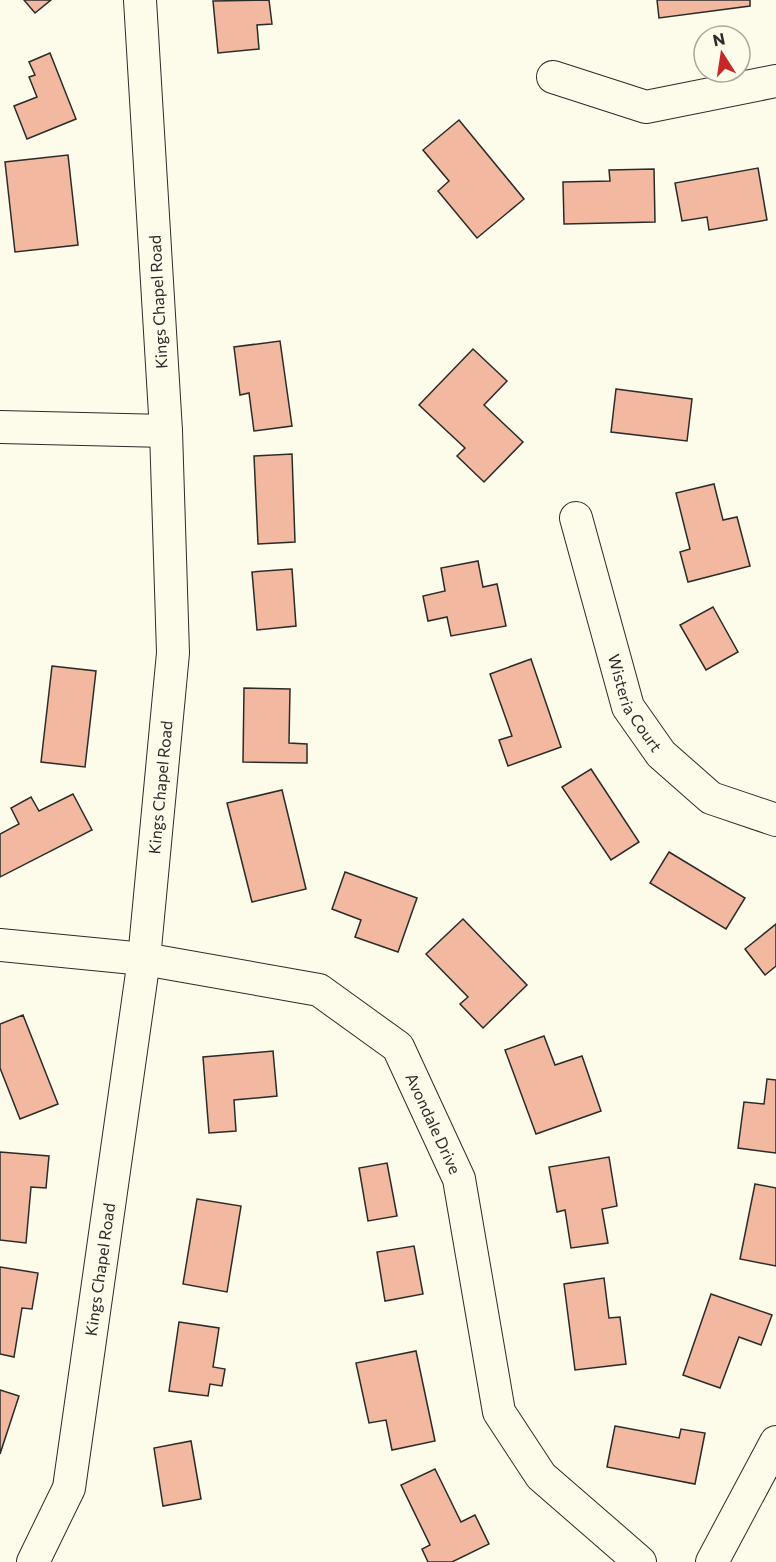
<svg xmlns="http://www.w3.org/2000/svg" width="776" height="1562" font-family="Commissioner,sans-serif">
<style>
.building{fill:#f2b8a0;stroke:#2b2b2b;stroke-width:1.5}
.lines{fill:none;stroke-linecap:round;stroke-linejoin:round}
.minor-casing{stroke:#2b2b2b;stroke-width:34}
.minor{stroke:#fdfbea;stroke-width:32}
.labels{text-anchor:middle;stroke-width:4.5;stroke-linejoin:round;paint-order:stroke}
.street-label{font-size:16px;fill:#2b2b2b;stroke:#fdfbea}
</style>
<rect width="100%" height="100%" fill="#fdfbea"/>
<g class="building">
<polygon points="24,0 51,0 35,13"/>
<polygon points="269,0 272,24 257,25 259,49 218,53 213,1"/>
<polygon points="657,0 750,0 750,6 659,18"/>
<polygon points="50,53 76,119 27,139 14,106 37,97 29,77 35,75 29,62"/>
<polygon points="459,120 524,199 477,238 438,191 449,181 423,150"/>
<polygon points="68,155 78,245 15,252 5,162"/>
<polygon points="758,168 767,220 709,230 707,217 682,221 675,183"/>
<polygon points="654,169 655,222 564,224 563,182 610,181 609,170"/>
<polygon points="280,341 292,426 254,431 249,393 240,395 234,347"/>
<polygon points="473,349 507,381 484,405 523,442 484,482 457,456 465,448 419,405"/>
<polygon points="616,389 692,399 687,441 611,432"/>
<polygon points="292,454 295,542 258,544 254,456"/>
<polygon points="714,484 723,520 737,517 750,566 688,582 680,552 690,549 676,493"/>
<polygon points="478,561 483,587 497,584 506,626 451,636 447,617 428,621 423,596 445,591 441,568"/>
<polygon points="292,569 296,626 257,630 252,572"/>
<polygon points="713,607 738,652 706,670 680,625"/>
<polygon points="531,659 561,747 508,766 499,740 512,736 490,674"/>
<polygon points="52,666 96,671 85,767 41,762"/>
<polygon points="244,688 290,689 289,743 307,744 307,763 243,762"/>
<polygon points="591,769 639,842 611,860 562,787"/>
<polygon points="282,790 306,889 252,902 227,803"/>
<polygon points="73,794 92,830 0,877 0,834 19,824 11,808 31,797 39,811"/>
<polygon points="669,852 745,898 726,929 650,883"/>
<polygon points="345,872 417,898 398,952 355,937 361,920 332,909"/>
<polygon points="463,919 527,985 483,1028 460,1004 468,997 426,954"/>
<polygon points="776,924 776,966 765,975 745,949"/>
<polygon points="23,1015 58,1104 20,1119 0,1068 0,1024"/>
<polygon points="544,1036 555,1065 582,1056 601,1111 536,1134 505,1050"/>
<polygon points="273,1051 277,1096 234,1100 236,1131 209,1133 203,1057"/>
<polygon points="767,1079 776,1080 776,1153 738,1148 744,1102 764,1104"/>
<polygon points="0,1152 49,1156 46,1188 31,1187 26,1243 0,1240"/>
<polygon points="609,1157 617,1206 602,1209 608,1243 571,1248 565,1210 557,1212 549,1167"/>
<polygon points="387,1163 397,1216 368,1221 359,1168"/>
<polygon points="755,1184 776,1188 776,1266 740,1259"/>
<polygon points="197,1199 241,1206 227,1292 183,1284"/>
<polygon points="414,1246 423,1294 385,1301 377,1252"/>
<polygon points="0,1267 38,1273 32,1309 22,1308 14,1357 0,1354"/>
<polygon points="604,1278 609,1318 620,1317 626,1364 575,1370 564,1284"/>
<polygon points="711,1294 772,1315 761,1345 739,1337 720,1388 683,1375"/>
<polygon points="179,1322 219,1328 213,1367 225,1369 222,1386 210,1384 208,1396 169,1391"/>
<polygon points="416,1351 435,1441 392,1450 386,1420 369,1423 356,1363"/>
<polygon points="0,1390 19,1396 0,1454"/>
<polygon points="615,1426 679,1438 681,1429 705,1433 695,1484 607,1467"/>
<polygon points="191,1441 201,1499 163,1506 154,1448"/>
<polygon points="435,1469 461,1522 475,1515 489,1544 452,1562 428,1562 422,1549 430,1545 401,1485"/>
</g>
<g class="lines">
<g class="minor-casing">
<g id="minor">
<polyline points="553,77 646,107 776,81"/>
<polyline points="0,427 166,431"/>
<path id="s1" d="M576,518l52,189 33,47 50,44 65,22"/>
<path id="s2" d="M0,945l144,14 175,31 79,57 61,132 40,233 42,64 99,86"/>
<path id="s3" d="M33,1562l36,-74 75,-529 29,-306 -7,-222 -26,-431"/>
<polyline points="712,1562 776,1442"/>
</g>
</g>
<use href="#minor" class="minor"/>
</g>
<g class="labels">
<g class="street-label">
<text transform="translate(158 302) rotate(-93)" y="6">Kings Chapel Road</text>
<text dy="6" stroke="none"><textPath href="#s1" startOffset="195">Wisteria Court</textPath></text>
<text dy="6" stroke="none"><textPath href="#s3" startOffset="789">Kings Chapel Road</textPath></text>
<text dy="6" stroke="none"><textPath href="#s2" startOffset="504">Avondale Drive</textPath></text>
<text dy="6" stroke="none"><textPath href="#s3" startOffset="303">Kings Chapel Road</textPath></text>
</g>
</g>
<g transform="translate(722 54) rotate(348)"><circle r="28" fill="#fdfbea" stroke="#a9a89e" stroke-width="1.5"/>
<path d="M0-4.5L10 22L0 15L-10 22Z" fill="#c62828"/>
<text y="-9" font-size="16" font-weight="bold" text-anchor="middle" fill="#2b2b2b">N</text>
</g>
</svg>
